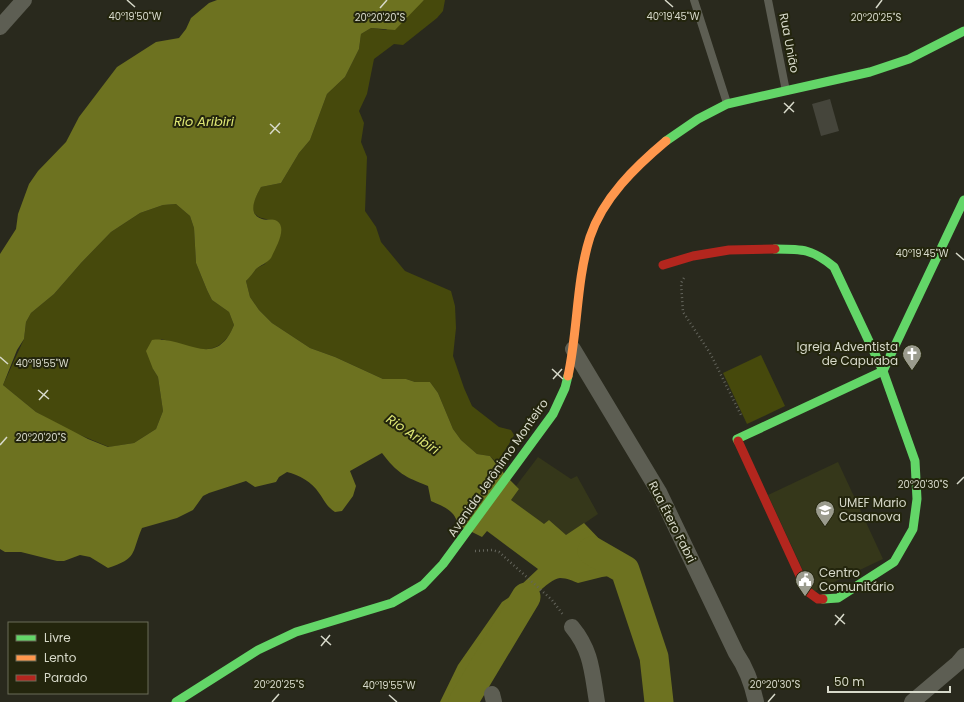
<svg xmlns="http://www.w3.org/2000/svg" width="964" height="702" font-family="Poppins,sans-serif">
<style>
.built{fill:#35371a}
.green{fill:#46490c}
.water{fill:#6d7220;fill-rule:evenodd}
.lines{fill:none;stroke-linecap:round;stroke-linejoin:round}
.river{stroke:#6d7220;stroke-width:29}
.building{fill:#45453b}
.path{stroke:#64655c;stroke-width:2.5;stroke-dasharray:1 3;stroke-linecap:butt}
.lane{stroke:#5d5e53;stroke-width:8}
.street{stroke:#5d5e53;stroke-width:16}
.fast{stroke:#63d668;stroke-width:9}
.slow{stroke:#ff974d;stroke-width:9}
.jam{stroke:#b3261e;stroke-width:9}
.ticks{fill:none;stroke:#d7d9ca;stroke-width:1.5}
.labels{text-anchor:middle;stroke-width:4;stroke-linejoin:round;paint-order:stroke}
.street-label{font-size:12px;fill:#d7d9ca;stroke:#23250d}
.poi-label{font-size:12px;fill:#d7d9ca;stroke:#23250d;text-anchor:start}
.water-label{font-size:13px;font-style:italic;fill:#dee774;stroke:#23250d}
.ticks-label{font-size:10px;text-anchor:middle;fill:#d7d9ca;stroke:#23250d;stroke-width:4;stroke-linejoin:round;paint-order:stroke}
</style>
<rect width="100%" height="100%" fill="#29291d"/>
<g class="built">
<polygon points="538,457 571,479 577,476 598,514 566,536 549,520 545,525 487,531 519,489 516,486"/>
<polygon points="838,462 883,559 813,592 768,495"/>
</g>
<g class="green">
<path d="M424,0h21l-2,11 -6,7 -34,27 -9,-1 -20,15 -7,35 -8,17 5,12 -3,19 6,15 -2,54 11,16 5,15 24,29 46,20 4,15 1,22 -3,28 11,32 8,18 27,21 12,3 3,5c-5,11 -12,17 -16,29l-8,-8 -13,-2 -16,-14 -8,-11 -15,-36 -8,-11h-15l-9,-3h-23l-48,-22 -25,-9 -38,-25 -13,-13 -9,-13 -4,-16 11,-13 8,-4 10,-44c-27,-1 -26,-13 -14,-33l20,-4 18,-30 11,-13 17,-46 18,-17 14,-28 2,-15 10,-6 15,2z"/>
<path d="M176,204l14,12 4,12 2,35 11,27 5,10 17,12 5,13c-15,38 -44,22 -73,14l-8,30 5,8 5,34 -7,18 -22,14 -25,4 -41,-17 -32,-18 -33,-27 21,-46 2,-17 5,-9 23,-19 27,-31 30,-31 29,-19 23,-8z"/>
<polygon points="761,355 785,406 747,424 723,373"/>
</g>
<path class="water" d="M217,0h207l-29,30 -24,-2 -10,6 -2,15 -14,28 -18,17 -17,46 -11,13 -18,30 -20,4c-5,9 -15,27 1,32 4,2 10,-1 15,2 11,7 -2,28 -6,37 -4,5 -10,7 -15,11 -3,4 -6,8 -10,12l4,16 9,13 13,13 38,25 25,9 48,22h23l9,3h15l8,11 15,36 8,11 16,14 13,2 16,20 13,13 -8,11 33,24 5,-4 17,15 18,-12 45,47 -13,5 -14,2 -24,6c-5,-2 -11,-5 -18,-5 -19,2 -63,63 -77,80l5,15c-16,10 -16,11 -23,29h-25l18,-37 44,-63 14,-9 4,-7 18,-17 -51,-38 -5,6 -24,-12c-3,-15 -14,-18 -27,-24l-3,-15c-23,-9 -31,-13 -46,-33l-32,18 6,15 -3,10 -11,15 -7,1c-9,-6 -10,-11 -16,-19 -7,-11 -20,-18 -32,-21l-8,5 -3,5 -21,5 -9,-6 -37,12 -6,3 -10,14 -16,8 -35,10c-11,26 -4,30 -34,40l-18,-11 -10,-2 -16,6h-7l-36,-9h-16l-5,-3v-295l16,-25 2,-15 11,-30 9,-13 28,-29 13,-25 38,-50 39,-25 23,-4 7,-9 5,-11 18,-15zM176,204l14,12 4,12 2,35 11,27 5,10 17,12 5,13c-19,47 -50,10 -82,15l-6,11 7,18 5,8 5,34 -7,18 -22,14 -26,4 -20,-8 -52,-27 -33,-27 14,-35 7,-11 2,-17 5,-9 23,-19 27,-31 30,-31 29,-19 23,-8z"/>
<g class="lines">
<g class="river">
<polyline points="592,551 625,570 654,657 659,702"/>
<polyline points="463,702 526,597"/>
</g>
</g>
<polygon class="building" points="830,99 839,131 821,136 812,104"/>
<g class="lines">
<g class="path">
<polyline points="684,278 681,283 683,312 710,353 742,417"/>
<polyline points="475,551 492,550 499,552 552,600 564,616"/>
</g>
<g class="lane">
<polyline points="694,0 727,103"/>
<polyline points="768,0 786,91"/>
</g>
<g class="street">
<polyline points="0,27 24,0"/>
<path d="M573,349l86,143 77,161c11,16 16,30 20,49"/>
<path d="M572,627c20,24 20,46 25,75"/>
<polyline points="492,694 494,702"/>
<polyline points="912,702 958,663 964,656"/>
</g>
<g class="fast">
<polyline points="666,141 698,119 727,104 870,72 909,59 964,31"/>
<path d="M775,249c28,0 37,0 59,18l49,104 32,90 2,38 -4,30 -19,33 -56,36 -15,1"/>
<polyline points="738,441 737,439 883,371 964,200"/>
<polyline points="176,702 258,650 296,632 392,603 423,585 443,564 553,414 565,388 568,376"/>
</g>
<path class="slow" d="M568,376c10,-45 8,-95 22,-139 13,-39 45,-70 76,-96"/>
<g class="jam">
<polyline points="663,265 693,256 729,250 775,249"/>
<polyline points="738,441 807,591 818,599 823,599"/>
</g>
</g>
<path class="ticks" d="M127,0l8,7M665,0l8,7M380,8l7,-8M876,8l6,-8M784,103l10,9M784,113l10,-11M270,124l10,9M270,134l10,-11M956,253l8,7M0,357l8,7M552,369l11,10M553,379l9,-10M38,390l11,9M39,400l9,-10M0,445l7,-8M957,484l7,-7M835,615l10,9M835,625l9,-11M321,636l10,9M321,646l9,-11M389,695l8,7M272,702l7,-8M768,702l7,-8"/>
<defs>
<g id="church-pin" transform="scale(1)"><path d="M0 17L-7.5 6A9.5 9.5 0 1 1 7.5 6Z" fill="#9a9b8d" stroke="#23250d"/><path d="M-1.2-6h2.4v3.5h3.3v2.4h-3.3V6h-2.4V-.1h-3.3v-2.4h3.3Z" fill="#fff"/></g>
<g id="school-pin" transform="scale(1)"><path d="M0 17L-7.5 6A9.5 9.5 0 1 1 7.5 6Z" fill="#9a9b8d" stroke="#23250d"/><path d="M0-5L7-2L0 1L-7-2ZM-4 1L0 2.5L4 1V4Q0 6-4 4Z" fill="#fff"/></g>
<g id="civic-pin" transform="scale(1)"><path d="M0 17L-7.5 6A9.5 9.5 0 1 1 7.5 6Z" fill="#9a9b8d" stroke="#23250d"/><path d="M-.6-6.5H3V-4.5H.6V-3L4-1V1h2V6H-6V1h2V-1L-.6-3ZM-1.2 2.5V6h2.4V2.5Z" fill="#fff"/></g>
</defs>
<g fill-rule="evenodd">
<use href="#church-pin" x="912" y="354"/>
<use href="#school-pin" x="825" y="510"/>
<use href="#civic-pin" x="805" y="580"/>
</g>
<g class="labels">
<g class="street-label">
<text transform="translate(789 43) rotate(79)" y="4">Rua União</text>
<text transform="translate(498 468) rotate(-55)" y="4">Avenida Jerônimo Monteiro</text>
<text transform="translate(672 522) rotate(63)" y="4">Rua Étero Fabri</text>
</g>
<g class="poi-label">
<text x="898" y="351" text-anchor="end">Igreja Adventista<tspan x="898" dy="14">de Capuaba</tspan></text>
<text x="839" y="507">UMEF Mario<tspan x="839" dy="14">Casanova</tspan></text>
<text x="819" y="577">Centro<tspan x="819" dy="14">Comunitário</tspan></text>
</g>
<g class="water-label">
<text x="204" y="126">Rio Aribiri</text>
<text transform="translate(413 434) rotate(34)" y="5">Rio Aribiri</text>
</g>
</g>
<g class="ticks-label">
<text x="673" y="20">40°19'45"W</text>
<text x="135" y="20">40°19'50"W</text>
<text x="380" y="21">20°20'20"S</text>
<text x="876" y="21">20°20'25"S</text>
<text x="922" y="257">40°19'45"W</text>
<text x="42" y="367">40°19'55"W</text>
<text x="41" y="441">20°20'20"S</text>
<text x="923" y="488">20°20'30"S</text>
<text x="279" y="688">20°20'25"S</text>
<text x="775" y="688">20°20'30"S</text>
<text x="389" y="689">40°19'55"W</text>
</g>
<rect x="8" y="622" width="140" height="72" fill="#23250d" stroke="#6b6d59"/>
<rect x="16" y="635" width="20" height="6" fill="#63d668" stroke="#6b6d59"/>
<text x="44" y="642" font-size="12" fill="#d7d9ca">Livre</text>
<rect x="16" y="655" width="20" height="6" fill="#ff974d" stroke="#6b6d59"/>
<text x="44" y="662" font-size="12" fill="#d7d9ca">Lento</text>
<rect x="16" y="675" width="20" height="6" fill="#b3261e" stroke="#6b6d59"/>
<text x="44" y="682" font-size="12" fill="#d7d9ca">Parado</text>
<path d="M828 686v6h122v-6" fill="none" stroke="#d7d9ca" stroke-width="2"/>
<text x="834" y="686" font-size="12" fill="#d7d9ca" stroke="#23250d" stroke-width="3" paint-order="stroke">50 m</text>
</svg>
